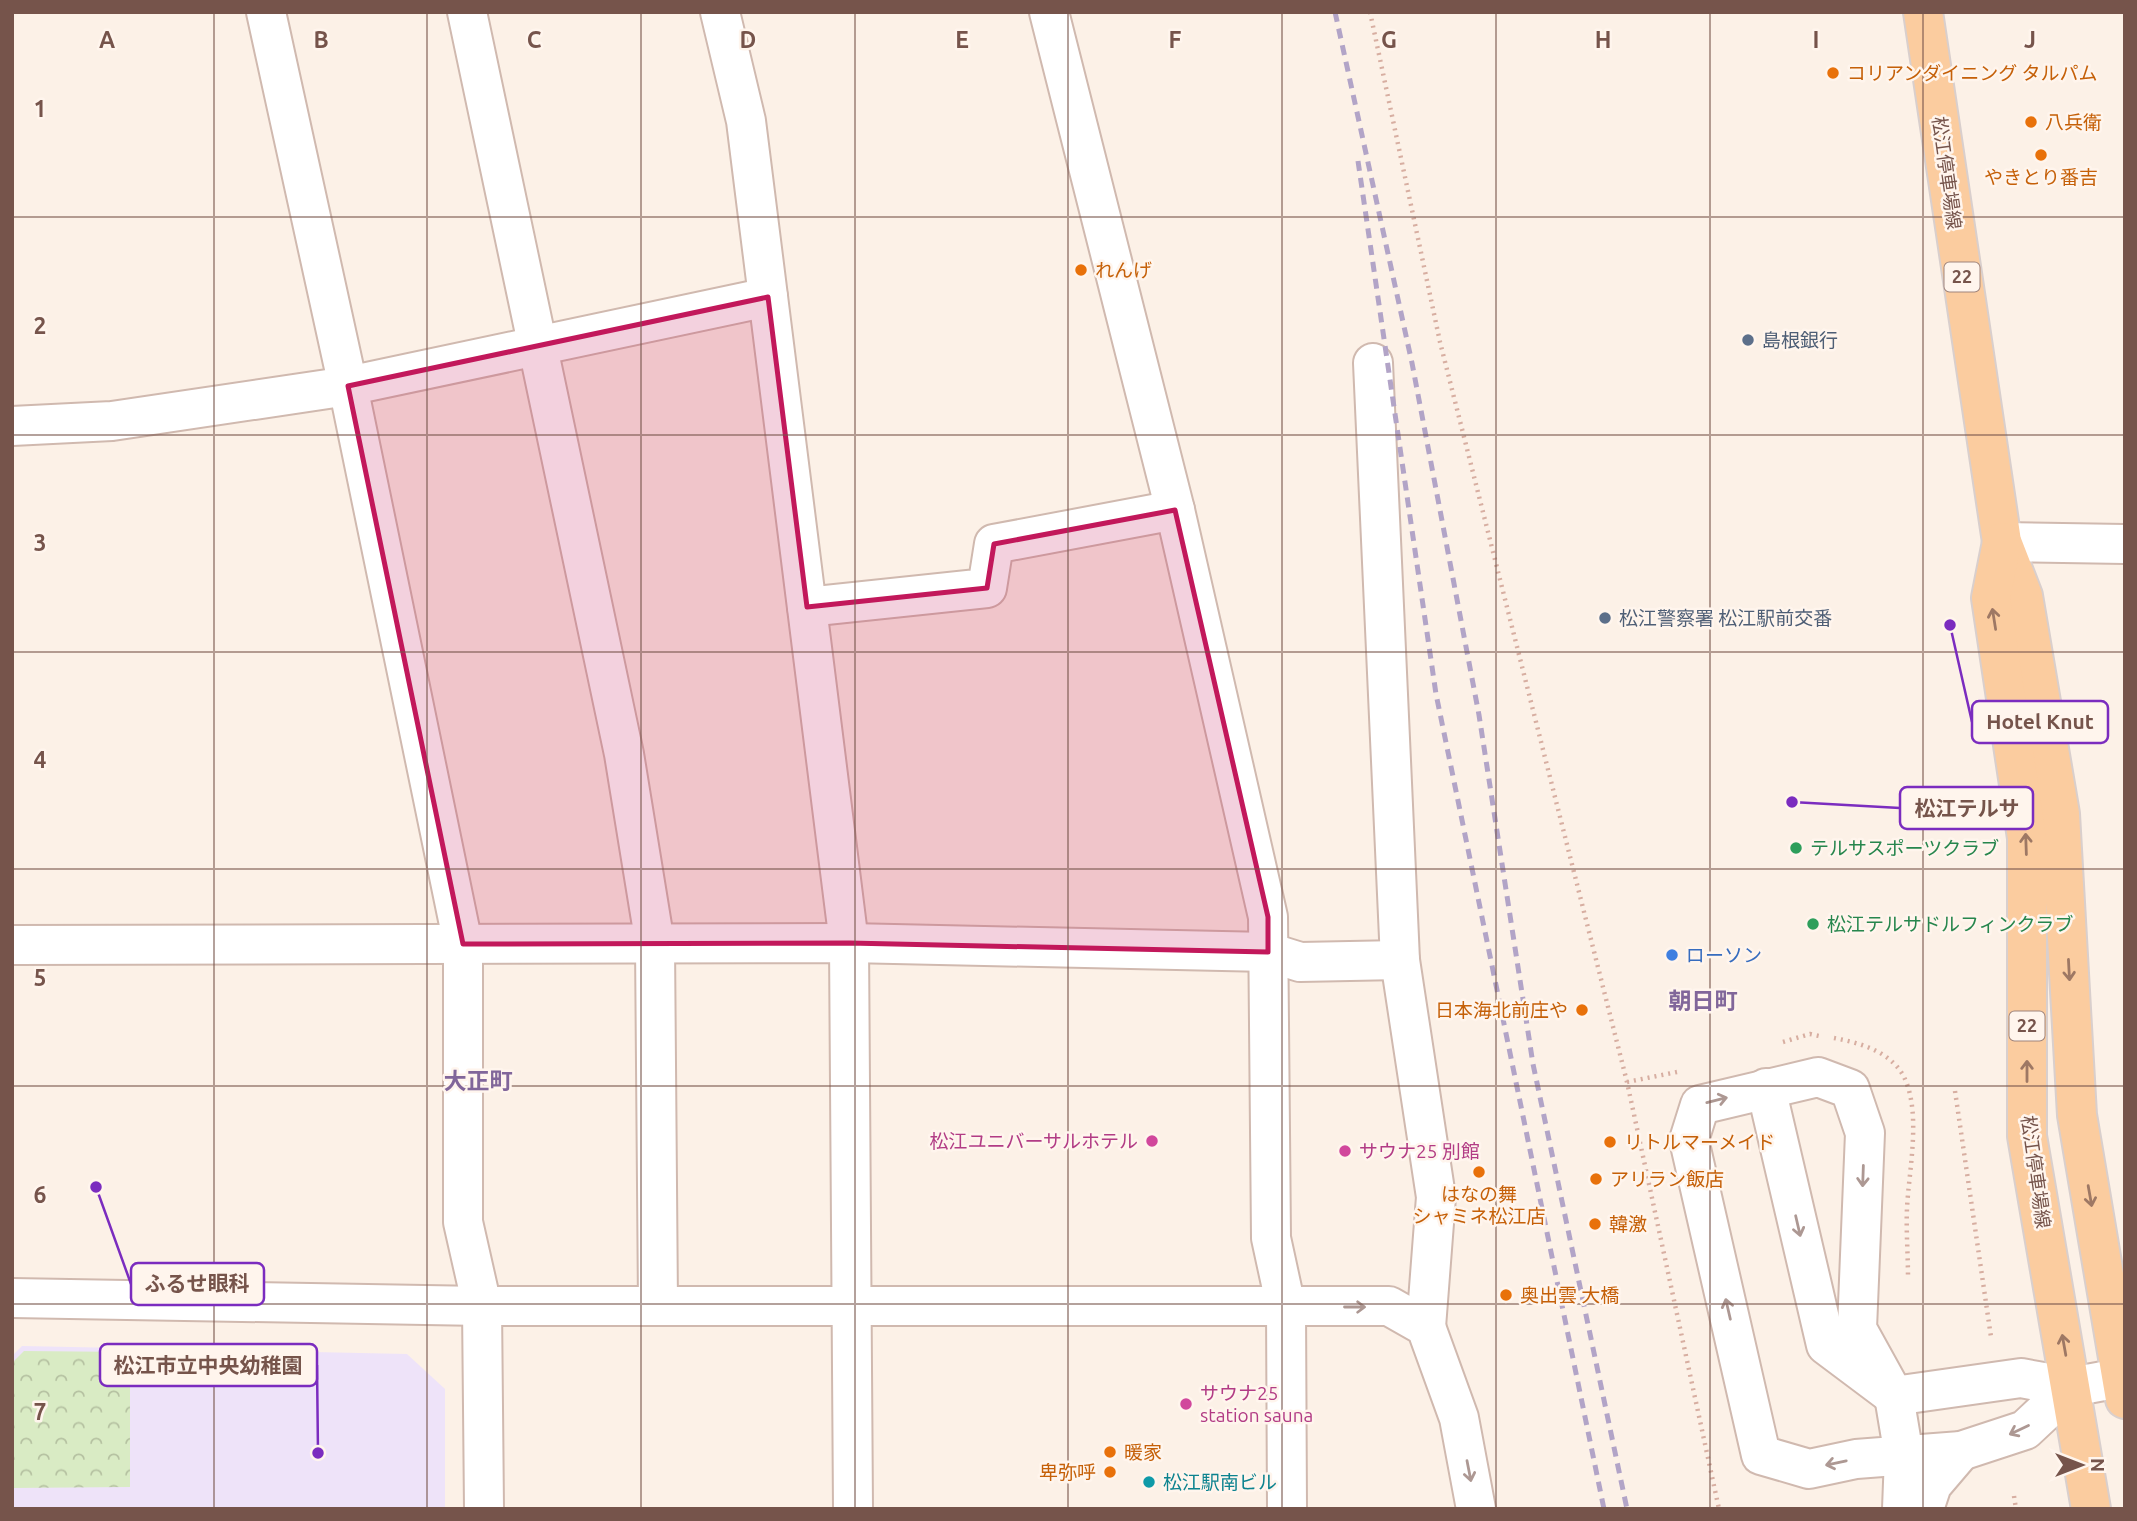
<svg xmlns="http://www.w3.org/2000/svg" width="2137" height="1521" font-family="Ubuntu,'Noto Sans JP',sans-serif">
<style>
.education{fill:#eee3f9}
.forest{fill:url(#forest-crowns)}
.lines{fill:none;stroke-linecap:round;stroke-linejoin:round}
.minor-casing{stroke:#d0b9af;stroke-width:42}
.major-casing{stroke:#d9cfcd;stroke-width:42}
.path{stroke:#d7aea1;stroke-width:4.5;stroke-dasharray:2 5;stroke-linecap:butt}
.minor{stroke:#fff;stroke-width:38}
.major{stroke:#fbcc9f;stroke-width:38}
.rail{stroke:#b2a4c7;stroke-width:5;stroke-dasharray:10 7;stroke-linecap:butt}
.oneway{stroke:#9e7864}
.oneway2{stroke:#ad9893}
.marked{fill:#c2185b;fill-opacity:0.2;stroke:#c2185b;stroke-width:5;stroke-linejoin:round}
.grid{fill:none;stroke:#76544b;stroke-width:2;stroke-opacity:0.55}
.food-dot{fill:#e8710a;stroke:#fff5ed;stroke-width:2.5}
.service-dot{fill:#5c6f8a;stroke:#fff5ed;stroke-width:2.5}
.leisure-dot{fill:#2e9e5b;stroke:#fff5ed;stroke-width:2.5}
.shop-dot{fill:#3f7fe0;stroke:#fff5ed;stroke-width:2.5}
.hotel-dot{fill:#d1479c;stroke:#fff5ed;stroke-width:2.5}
.culture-dot{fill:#0f9aa8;stroke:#fff5ed;stroke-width:2.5}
.labels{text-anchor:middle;stroke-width:5;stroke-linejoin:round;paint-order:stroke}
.shield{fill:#fff5ed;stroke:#9f847c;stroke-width:2}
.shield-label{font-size:18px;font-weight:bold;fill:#76544b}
.food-label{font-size:19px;fill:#c56008;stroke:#fff5ed;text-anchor:start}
.street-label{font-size:19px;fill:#76544b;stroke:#fff5ed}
.service-label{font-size:19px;fill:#4e5e75;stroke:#fff5ed;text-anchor:start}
.leisure-label{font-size:19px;fill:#27864d;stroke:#fff5ed;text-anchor:start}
.shop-label{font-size:19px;fill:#366cbe;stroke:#fff5ed;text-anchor:start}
.hotel-label{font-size:19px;fill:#b23c85;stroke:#fff5ed;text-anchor:start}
.culture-label{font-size:19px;fill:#0d838f;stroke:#fff5ed;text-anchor:start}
.quarter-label{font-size:23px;font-weight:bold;fill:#81669a;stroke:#fff5ed}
.grid-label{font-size:23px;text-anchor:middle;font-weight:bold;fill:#76544b;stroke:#fff5ed;stroke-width:5;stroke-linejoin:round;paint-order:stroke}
.leader{fill:none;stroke:#7b2cbf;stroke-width:2.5}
.callout-dot{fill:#7b2cbf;stroke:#fff5ed;stroke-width:2.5}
.callout{fill:#fff5ed;stroke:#7b2cbf;stroke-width:2.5}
.callout-label{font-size:21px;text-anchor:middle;font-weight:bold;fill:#76544b}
</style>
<defs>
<pattern id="forest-crowns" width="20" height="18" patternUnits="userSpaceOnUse" patternTransform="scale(1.75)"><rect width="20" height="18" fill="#d9ebc4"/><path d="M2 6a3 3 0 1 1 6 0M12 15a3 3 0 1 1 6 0" fill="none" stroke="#b5c1a1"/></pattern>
</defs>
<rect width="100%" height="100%" fill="#fcf1e7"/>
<polygon class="education" points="22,1346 407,1354 445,1389 445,1509 12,1509 12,1356"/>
<polygon class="forest" points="24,1351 130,1352 130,1487 12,1488 12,1363"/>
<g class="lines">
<g class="minor-casing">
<g id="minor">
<polyline points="266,12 348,386 463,944 463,1222 482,1306 484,1509"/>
<polyline points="467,12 624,754 655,944 658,1305"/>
<polyline points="720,12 746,121 849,943 853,1509"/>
<polyline points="1049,12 1175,510 1268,917 1271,1238 1286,1307 1287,1509"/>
<polyline points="1373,363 1400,960 1436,1197 1426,1327"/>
<polyline points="12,426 112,421 348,386 768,297"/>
<polyline points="2002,542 2125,544"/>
<polyline points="807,607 987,588 994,544 1175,510"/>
<polyline points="12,945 849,943 1268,952 1300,962 1400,960"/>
<polyline points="1766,1088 1826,1345 1894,1396 2021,1378 2071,1387 2125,1377"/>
<polyline points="12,1298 482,1306 1389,1306 1426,1327 1459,1418 1476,1509"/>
<polyline points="1902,1509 1904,1456 1894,1396 1857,1329 1865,1133 1850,1089 1818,1077 1700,1105 1689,1140 1761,1455 1809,1469 1856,1459 1961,1451 2025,1430 2071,1387"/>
<polyline points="1924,1509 1932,1485 1961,1451"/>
</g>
</g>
<g class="major-casing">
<g id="major">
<polyline points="1923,12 2002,542 2023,596 2060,814 2077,1115 2125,1399"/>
<polyline points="2002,542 1991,598 2027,838 2027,1136 2091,1509"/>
</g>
</g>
<g class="path">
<polyline points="1370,12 1440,342 1627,1082 1719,1509"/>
<path d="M1834,1038c26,5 55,13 69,37 19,36 6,94 4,133 -1,23 1,46 1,70"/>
<polyline points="1783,1042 1810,1034 1819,1036"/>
<polyline points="1627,1082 1677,1072"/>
<polyline points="1955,1091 1991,1337"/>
<polyline points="2014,1496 2016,1509"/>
</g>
<use href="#minor" class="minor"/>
<use href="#major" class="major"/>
<g class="rail">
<polyline points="1335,12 1412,363 1479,715 1533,1064 1627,1509"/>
<polyline points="1358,161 1436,694 1604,1509"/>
</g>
</g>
<defs><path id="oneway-shaft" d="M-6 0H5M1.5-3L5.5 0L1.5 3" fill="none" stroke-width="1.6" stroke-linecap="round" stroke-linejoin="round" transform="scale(1.75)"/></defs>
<g class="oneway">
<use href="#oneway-shaft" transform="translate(1994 619) rotate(-99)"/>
<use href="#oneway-shaft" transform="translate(2026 844) rotate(-92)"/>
<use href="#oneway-shaft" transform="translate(2069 970) rotate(87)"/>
<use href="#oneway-shaft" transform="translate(2027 1071) rotate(-90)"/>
<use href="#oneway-shaft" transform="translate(2090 1196) rotate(80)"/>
<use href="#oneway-shaft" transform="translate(2064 1345) rotate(-100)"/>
</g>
<g class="oneway2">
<use href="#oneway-shaft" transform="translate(1717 1100) rotate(-14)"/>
<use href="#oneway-shaft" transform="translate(1863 1176) rotate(92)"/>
<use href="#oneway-shaft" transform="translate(1798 1226) rotate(77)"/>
<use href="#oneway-shaft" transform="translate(1355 1307)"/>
<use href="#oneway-shaft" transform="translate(1728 1309) rotate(-103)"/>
<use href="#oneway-shaft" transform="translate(2019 1430) rotate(155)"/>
<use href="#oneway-shaft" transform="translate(1836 1463) rotate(168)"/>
<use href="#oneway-shaft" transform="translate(1469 1471) rotate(79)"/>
</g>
<path class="marked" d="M768,297l39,310 180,-19 7,-44 181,-34 93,407v35l-419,-9 -386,1 -115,-558z"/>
<path class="grid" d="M214,12v1497M427,12v1497M641,12v1497M855,12v1497M1068,12v1497M1282,12v1497M1496,12v1497M1710,12v1497M1923,12v1497M12,217h2113M12,435h2113M12,652h2113M12,869h2113M12,1086h2113M12,1304h2113"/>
<g class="food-dot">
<circle cx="1833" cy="73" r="7"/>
<circle cx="2031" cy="122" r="7"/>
<circle cx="2041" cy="155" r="7"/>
<circle cx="1081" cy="270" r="7"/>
<circle cx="1582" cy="1010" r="7"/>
<circle cx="1610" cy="1142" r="7"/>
<circle cx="1479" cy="1172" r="7"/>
<circle cx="1596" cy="1179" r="7"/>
<circle cx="1595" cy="1224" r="7"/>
<circle cx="1506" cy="1295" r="7"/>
<circle cx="1110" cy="1452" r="7"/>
<circle cx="1110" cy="1472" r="7"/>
</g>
<g class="service-dot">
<circle cx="1748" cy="340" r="7"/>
<circle cx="1605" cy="618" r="7"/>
</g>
<g class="leisure-dot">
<circle cx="1796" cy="848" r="7"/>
<circle cx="1813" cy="924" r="7"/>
</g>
<circle class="shop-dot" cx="1672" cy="955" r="7"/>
<g class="hotel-dot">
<circle cx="1152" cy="1141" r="7"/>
<circle cx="1345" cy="1151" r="7"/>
<circle cx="1186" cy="1404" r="7"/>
</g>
<circle class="culture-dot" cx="1149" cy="1482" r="7"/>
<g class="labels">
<g class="shield">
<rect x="1944.5" y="262.5" width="35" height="29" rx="5"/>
<rect x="2009.5" y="1011.5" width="35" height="29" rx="5"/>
</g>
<g class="shield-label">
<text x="1962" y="283">22</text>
<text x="2027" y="1032">22</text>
</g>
<g class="food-label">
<text x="1847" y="80">コリアンダイニング タルパム</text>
<text x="2045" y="129">八兵衛</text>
<text x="2041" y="184" text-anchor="middle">やきとり番吉</text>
<text x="1095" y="277">れんげ</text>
<text x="1568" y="1017" text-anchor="end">日本海北前庄や</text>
<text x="1624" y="1149">リトルマーメイド</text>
<text x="1610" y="1186">アリラン飯店</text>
<text x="1479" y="1201" text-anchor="middle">はなの舞<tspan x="1479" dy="22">シャミネ松江店</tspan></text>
<text x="1609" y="1231">韓激</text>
<text x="1520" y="1302">奥出雲 大橋</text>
<text x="1124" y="1459">暖家</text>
<text x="1096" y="1479" text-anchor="end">卑弥呼</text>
</g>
<g class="street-label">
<text transform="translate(1947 173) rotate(82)" y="7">松江停車場線</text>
<text transform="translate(2036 1172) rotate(82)" y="7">松江停車場線</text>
</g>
<g class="service-label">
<text x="1762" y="347">島根銀行</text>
<text x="1619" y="625">松江警察署 松江駅前交番</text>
</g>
<g class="leisure-label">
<text x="1810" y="855">テルサスポーツクラブ</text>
<text x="1827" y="931">松江テルサドルフィンクラブ</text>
</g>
<g class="shop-label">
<text x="1686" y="962">ローソン</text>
</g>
<g class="hotel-label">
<text x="1138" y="1148" text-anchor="end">松江ユニバーサルホテル</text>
<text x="1359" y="1158">サウナ25 別館</text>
<text x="1200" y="1400">サウナ25<tspan x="1200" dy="22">station sauna</tspan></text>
</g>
<g class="culture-label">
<text x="1163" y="1489">松江駅南ビル</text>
</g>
<g class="quarter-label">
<text x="1703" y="1009">朝日町</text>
<text x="478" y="1089">大正町</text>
</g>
</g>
<g class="grid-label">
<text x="107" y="48">A</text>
<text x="321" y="48">B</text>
<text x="534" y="48">C</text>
<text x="748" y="48">D</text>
<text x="962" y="48">E</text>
<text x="1175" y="48">F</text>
<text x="1389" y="48">G</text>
<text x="1603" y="48">H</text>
<text x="1816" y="48">I</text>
<text x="2030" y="48">J</text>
<text x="40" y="117">1</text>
<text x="40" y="334">2</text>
<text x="40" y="551">3</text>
<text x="40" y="768">4</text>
<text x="40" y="986">5</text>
<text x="40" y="1203">6</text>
<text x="40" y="1420">7</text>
</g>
<path class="leader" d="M1950 625L1972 722M1792 802L1900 808M96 1187L131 1284M318 1453L317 1365"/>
<g class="callout-dot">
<circle cx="1950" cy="625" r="7"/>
<circle cx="1792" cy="802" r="7"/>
<circle cx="96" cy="1187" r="7"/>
<circle cx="318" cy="1453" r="7"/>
</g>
<g class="callout">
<rect x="1972" y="701" width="136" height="42" rx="7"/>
<rect x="1900" y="787" width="133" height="42" rx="7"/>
<rect x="131" y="1263" width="133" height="42" rx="7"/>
<rect x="100" y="1344" width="217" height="42" rx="7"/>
</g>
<g class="callout-label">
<text x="2040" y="729">Hotel Knut</text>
<text x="1967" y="816">松江テルサ</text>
<text x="197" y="1291">ふるせ眼科</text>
<text x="208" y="1373">松江市立中央幼稚園</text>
</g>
<rect width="2137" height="1521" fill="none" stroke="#76544b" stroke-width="28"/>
<g transform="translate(2081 1465) rotate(90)" stroke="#fff5ed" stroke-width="5" paint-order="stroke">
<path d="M0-5L12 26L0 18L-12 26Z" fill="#76544b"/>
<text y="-10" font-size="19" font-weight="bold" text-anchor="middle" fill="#76544b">N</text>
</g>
</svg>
